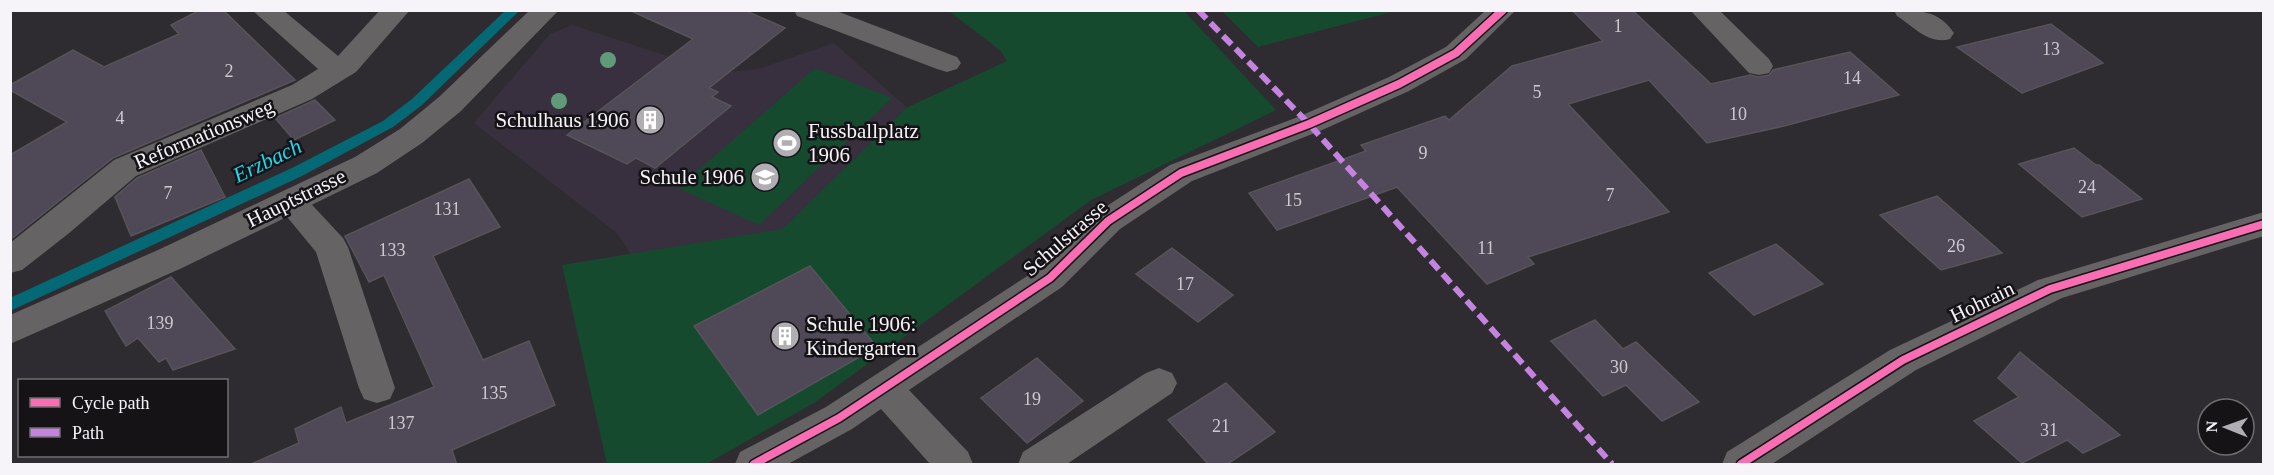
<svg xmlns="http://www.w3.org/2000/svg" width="2274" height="475" font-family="Georgia,serif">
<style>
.built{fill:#38303e}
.green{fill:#164a2f}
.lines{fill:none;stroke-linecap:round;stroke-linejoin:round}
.stream{fill:#046974;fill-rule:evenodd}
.building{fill:#4f4856;stroke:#575459;stroke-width:1.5}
.minor{fill:#656363;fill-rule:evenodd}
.major{fill:#666365;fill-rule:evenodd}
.quiet{stroke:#c483df;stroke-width:6;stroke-dasharray:12 6;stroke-linecap:butt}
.cycleway-casing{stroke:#161317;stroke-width:11}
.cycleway{stroke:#f96db3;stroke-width:8}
.tree{fill:#609a78}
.labels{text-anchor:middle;stroke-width:5;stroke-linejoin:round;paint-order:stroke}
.number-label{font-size:18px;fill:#ccc8d0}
.poi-label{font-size:21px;fill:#f6f3f9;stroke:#161317;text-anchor:end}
.street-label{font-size:21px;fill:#f6f3f9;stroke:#161317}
.water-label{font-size:22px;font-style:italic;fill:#1cdaef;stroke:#161317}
</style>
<rect width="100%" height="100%" fill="#2f2c31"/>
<polygon class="built" points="572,25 720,73 758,69 834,43 1048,232 750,435 617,233 474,123 550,34"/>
<g class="green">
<polygon points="949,11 1184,11 1276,110 1091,200 814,403 706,464 607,464 562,265 783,229 906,108 1007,61 1001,51"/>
<polygon points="1222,11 1395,11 1258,47"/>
<polygon points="815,68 892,98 759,225 678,188"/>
</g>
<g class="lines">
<polygon class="stream" points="506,10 520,10 422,105 393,127 302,176 10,311 10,298 292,168 383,121 412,99"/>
</g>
<g class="building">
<polygon points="200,10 223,10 295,80 113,158 10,240 10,155 67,122 10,90 10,85 73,50 104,67 179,34 171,25"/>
<polygon points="629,10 744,10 785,28 709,88 718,92 712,97 731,106 655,168 636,158 627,164 567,135 693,39"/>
<polygon points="1572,10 1632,10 1711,84 1750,75 1759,77 1769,75 1773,70 1850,52 1899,95 1784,126 1707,143 1649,80 1568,104 1669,212 1528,257 1534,264 1487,284 1397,187 1277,230 1249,193 1366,151 1361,145 1445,116 1449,120 1512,66 1603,41"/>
<polygon points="2051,24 2103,63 2022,93 1957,47"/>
<polygon points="315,100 335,120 294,140 275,118"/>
<polygon points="2074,148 2096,165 2099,165 2142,199 2082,217 2019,164"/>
<polygon points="201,150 225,197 131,236 115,197 137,178"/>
<polygon points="469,179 500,227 433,256 483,360 529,341 555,405 452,450 457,465 249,465 299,443 295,429 341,407 346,423 434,387 384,275 369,282 345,236"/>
<polygon points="1937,196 2002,253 1941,270 1880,215"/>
<polygon points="1776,244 1823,284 1754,315 1709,273"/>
<polygon points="1172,248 1233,295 1198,322 1136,274"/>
<polygon points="810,266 877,347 758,415 694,326"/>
<polygon points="171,277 235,349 173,370 166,358 159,362 138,338 126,346 105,311"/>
<polygon points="1595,320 1623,349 1636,342 1699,402 1662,421 1626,385 1603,396 1551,341"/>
<polygon points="2020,352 2090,410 2120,435 2083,453 2067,440 2022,463 1974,421 2019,397 1998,378"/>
<polygon points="1037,358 1083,401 1027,443 981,398"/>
<polygon points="1226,383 1275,432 1226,465 1209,465 1168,420"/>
</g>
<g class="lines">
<g class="minor">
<polygon points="252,10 283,10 338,56 380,10 410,10 356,72 312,99 136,176 68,234 22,270 10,273 10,243 114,160 292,85 318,69"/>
<polygon points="794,10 834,10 957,57 961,63 957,69 947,72 937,69 797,16"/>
<polygon points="1486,10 1516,10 1466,59 1409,91 1320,131 1192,181 1120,229 1062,287 909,390 968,452 973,464 930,464 881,409 852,429 788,464 735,464 740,452 826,407 1038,269 1096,213 1170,165 1298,117 1389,77 1446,47"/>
<polygon points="1690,10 1719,10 1769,59 1773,66 1769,73 1759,75 1749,73"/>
<path d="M1894,10c24,0 45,0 60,23l-4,6c-21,6 -36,-12 -53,-23z"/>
<polygon points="290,190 301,193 343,238 348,247 395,388 390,399 377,403 364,399 359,388 316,252 274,201 279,193"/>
<polygon points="2264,212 2264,236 2062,298 1916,370 1772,464 1722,464 1727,452 1890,350 2038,280"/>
<polygon points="1159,368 1172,373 1177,383 1172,393 1067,464 1018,464 1023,452 1146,373"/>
</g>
<polygon class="major" points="530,10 559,10 461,111 422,143 377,173 182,268 10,344 10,315 158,250 355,157 400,129 439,97"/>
<polyline class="quiet" points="1198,10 1309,124 1612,464"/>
<g class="cycleway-casing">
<g id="cycleway">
<polyline points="754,464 839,418 1050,278 1108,221 1181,173 1309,124 1399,84 1456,53 1503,10"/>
<polyline points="1741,464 1903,360 2050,289 2264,224"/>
</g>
</g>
<use href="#cycleway" class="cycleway"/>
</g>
<g class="tree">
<circle cx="608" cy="60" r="8"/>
<circle cx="559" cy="101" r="8"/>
</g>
<defs>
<g id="building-disc" transform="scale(1.5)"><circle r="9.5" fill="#b0adb3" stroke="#161317"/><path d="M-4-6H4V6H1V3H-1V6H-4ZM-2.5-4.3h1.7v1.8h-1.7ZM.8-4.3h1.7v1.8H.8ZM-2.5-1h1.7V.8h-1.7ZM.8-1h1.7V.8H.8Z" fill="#fff"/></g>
<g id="stadium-disc" transform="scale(1.5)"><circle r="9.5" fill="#b0adb3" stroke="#161317"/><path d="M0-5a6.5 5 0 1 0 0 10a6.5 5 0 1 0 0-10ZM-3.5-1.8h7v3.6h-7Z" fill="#fff"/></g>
<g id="school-disc" transform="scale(1.5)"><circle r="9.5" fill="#b0adb3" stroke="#161317"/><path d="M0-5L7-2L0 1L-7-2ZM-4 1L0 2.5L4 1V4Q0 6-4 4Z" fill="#fff"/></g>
</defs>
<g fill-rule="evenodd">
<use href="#building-disc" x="650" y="120"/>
<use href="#stadium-disc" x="787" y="143"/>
<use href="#school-disc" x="765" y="177"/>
<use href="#building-disc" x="785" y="336"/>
</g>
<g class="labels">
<g class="number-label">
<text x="1618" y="32">1</text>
<text x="2051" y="55">13</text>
<text x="229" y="77">2</text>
<text x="1852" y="84">14</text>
<text x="1537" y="98">5</text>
<text x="1738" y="120">10</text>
<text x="120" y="124">4</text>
<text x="1423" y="159">9</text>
<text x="2087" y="193">24</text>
<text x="168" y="199">7</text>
<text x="1610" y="201">7</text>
<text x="1293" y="206">15</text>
<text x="447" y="215">131</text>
<text x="1956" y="252">26</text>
<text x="1486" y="254">11</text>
<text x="392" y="256">133</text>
<text x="1185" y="290">17</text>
<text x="160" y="329">139</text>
<text x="1619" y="373">30</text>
<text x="494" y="399">135</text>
<text x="1032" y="405">19</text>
<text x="401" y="429">137</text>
<text x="1221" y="432">21</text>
<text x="2049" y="436">31</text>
</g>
<g class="poi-label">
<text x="629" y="127">Schulhaus 1906</text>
<text x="808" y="138" text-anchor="start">Fussballplatz<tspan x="808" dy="24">1906</tspan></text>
<text x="744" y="184">Schule 1906</text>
<text x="806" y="331" text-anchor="start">Schule 1906:<tspan x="806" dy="24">Kindergarten</tspan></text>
</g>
<g class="street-label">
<text transform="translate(204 134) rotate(-23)" y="7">Reformationsweg</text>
<text transform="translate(296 198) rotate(-26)" y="7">Hauptstrasse</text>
<text transform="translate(1065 238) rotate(-41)" y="7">Schulstrasse</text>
<text transform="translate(1982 302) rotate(-26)" y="7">Hohrain</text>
</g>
<g class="water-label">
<text transform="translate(267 160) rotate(-26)" y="8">Erzbach</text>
</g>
</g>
<rect width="2274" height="475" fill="none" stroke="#f6f3f9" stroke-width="24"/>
<rect x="18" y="379" width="210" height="78" fill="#161317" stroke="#706d71" stroke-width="1.5"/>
<rect x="30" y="398" width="30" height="9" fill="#f96db3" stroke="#706d71" stroke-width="1.5"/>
<text x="72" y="409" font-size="18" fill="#f6f3f9">Cycle path</text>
<rect x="30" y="428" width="30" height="9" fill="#c483df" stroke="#706d71" stroke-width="1.5"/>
<text x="72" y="439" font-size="18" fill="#f6f3f9">Path</text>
<g transform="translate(2226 427) rotate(271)"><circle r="28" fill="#161317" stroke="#706d71" stroke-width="1.5"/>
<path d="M0-4.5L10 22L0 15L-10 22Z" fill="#b0adb3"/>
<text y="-9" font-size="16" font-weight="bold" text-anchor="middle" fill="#f6f3f9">N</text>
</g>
</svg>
